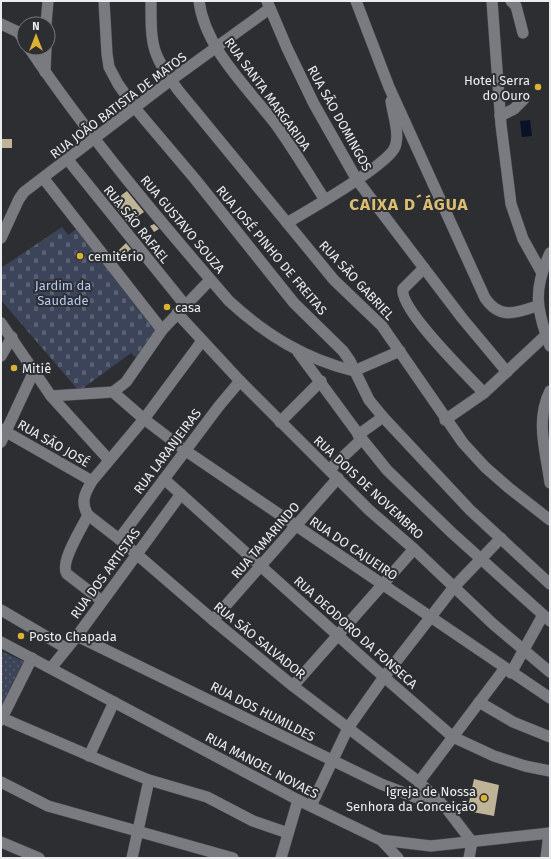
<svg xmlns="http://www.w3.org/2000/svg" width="551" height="859" font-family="'Fira Sans',sans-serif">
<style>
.cemetery{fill:url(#cemetery-stones)}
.park{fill:url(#park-dots)}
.water{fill:#0a1225}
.building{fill:#bfb398}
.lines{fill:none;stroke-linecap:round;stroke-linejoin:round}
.minor-casing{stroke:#48494c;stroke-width:12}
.minor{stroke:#797b80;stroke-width:11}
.poi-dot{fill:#ddb133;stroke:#2c2e31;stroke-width:1.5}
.labels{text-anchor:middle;stroke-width:4;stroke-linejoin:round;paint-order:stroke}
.poi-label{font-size:13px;fill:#ebecee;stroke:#2c2e31;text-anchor:start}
.street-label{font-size:13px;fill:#ebecee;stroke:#2c2e31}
.park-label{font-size:13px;fill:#b4c9f8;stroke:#2c2e31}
.district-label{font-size:17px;font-weight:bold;letter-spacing:1px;fill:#dcbe73;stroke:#2c2e31}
</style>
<defs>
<pattern id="cemetery-stones" width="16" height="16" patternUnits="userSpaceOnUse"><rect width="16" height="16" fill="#3b4458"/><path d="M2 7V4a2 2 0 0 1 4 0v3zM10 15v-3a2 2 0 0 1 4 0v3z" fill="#585f70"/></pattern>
<pattern id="park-dots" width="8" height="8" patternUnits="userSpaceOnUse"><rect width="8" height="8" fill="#3b4458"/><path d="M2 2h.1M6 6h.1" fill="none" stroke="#585f70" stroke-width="1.8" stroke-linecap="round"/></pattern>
</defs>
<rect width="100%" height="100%" fill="#2c2e31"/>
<polygon class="cemetery" points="62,227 68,235 78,228 158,329 138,359 131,353 79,391 1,300 1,268"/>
<polygon class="park" points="1,651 27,663 1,716"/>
<polygon class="water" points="530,120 532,136 522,137 520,121"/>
<g class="building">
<rect x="1" y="139" width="11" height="9"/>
<polygon points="127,191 144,212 128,223 112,202"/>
<polygon points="154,224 159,229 154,232 150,226"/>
<polygon points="126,243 131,249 117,261 113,256"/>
<polygon points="81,251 85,257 80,261 75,255"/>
<polygon points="474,779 499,785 494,816 467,811"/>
</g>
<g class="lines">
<g class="minor-casing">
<g id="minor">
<polyline points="104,1 107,54 109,67 118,84 135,108 195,179 294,303 343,351 350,361 369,400 383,417 470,510 550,584"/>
<path d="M151,1c0,45 0,52 27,89l156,190 48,46 81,117 22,24 24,21 41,32"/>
<path d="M199,1c6,48 50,88 78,125 17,24 32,49 48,74"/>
<polyline points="267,1 287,48 314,104 357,180 462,318 507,372"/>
<path d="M356,1l33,86 96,211c15,22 31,15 52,8"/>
<polyline points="492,1 501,125 511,204 523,239 542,273"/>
<polyline points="511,1 516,6 523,33"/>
<polyline points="1,24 18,32 24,40"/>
<polyline points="46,24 48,1"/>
<path d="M29,48c60,89 130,172 200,253 37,34 76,58 125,70"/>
<polyline points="45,72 46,48"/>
<polyline points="500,116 514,109 524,99"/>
<polyline points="68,160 185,305"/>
<polyline points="44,179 162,330"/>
<path d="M287,223c20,-12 101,-58 108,-76 5,-13 -2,-32 -4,-46"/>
<polyline points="1,238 19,199 24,192 171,80 269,9"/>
<path d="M550,253c-17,36 -14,56 0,93"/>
<path d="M424,268l-21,21c-4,20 65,87 81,104"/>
<polyline points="177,313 240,381 369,510 414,549 493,624 550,672"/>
<polyline points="1,323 51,396 109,460"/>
<path d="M202,341l-58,78 -52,62c-7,12 -12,21 -4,34l31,24 94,81 80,66 126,96 27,26 26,34"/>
<polyline points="298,352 362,439 387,470 451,532 550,621"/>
<polyline points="1,356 12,337"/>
<polyline points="354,371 400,351"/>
<path d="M550,391c-15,30 -4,61 0,92"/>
<polyline points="113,392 126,382 162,330 210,280"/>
<polyline points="51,396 113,392 144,419 186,451 550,698"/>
<polyline points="445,420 484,393 546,335"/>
<polyline points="280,422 321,381"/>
<polyline points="1,429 92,481"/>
<polyline points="358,435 383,417"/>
<polyline points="1,442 34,371"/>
<polyline points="330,469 362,439"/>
<polyline points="164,479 384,677 453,737 494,756 525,766 550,771"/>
<path d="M88,515c-6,13 -29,48 -21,59l35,27"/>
<polyline points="119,539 219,406 240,381"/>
<polyline points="1,610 66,648"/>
<polyline points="213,620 338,478"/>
<polyline points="77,636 381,784 415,797 440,802"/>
<polyline points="1,642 298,800 381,840 431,846 550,833"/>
<polyline points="51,668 77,636 181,494"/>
<polyline points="511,673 543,615"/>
<polyline points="293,686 414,549"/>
<polyline points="479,702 513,722 550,737"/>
<polyline points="2,718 109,764 149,780 207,797 253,821 288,833"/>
<polyline points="1,720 32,658"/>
<polyline points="89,756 114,702"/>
<polyline points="1,782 48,806 233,858"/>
<polyline points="419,782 505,668"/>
<polyline points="311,806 348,728 384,677 454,587 501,538"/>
<polyline points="381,840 398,858"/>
<polyline points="1,842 39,858"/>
<polyline points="132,858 149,780"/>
<polyline points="281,858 298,800"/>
<polyline points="469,858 472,842"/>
<polyline points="546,858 549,833"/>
</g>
</g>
<use href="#minor" class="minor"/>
</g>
<g class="poi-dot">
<circle cx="538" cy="87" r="4"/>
<circle cx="80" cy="256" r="4"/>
<circle cx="167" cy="307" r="4"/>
<circle cx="14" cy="368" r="4"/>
<circle cx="21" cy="636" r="4"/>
<circle cx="484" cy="798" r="4"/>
</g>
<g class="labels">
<g class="poi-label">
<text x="530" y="85" text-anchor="end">Hotel Serra<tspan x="530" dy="15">do Ouro</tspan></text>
<text x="88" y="261">cemitério</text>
<text x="175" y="312">casa</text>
<text x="22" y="373">Mitiê</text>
<text x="29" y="641">Posto Chapada</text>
<text x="476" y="796" text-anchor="end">Igreja de Nossa<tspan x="476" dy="15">Senhora da Conceição</tspan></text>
</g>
<g class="street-label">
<text transform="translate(268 94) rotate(54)" y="5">RUA SANTA MARGARIDA</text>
<text transform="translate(118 105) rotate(-37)" y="5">RUA JOÃO BATISTA DE MATOS</text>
<text transform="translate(340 118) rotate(61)" y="5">RUA SÃO DOMINGOS</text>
<text transform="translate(137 224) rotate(51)" y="5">RUA SÃO RAFAEL</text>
<text transform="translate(183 224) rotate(50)" y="5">RUA GUSTAVO SOUZA</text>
<text transform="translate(272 250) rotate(50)" y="5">RUA JOSÉ PINHO DE FREITAS</text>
<text transform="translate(357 280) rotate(47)" y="5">RUA SÃO GABRIEL</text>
<text transform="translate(54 443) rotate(30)" y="5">RUA SÃO JOSÉ</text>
<text transform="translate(167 451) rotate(-53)" y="5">RUA LARANJEIRAS</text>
<text transform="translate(369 487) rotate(43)" y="5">RUA DOIS DE NOVEMBRO</text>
<text transform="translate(265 540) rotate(-49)" y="5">RUA TAMARINDO</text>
<text transform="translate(354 548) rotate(34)" y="5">RUA DO CAJUEIRO</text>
<text transform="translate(105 573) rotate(-54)" y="5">RUA DOS ARTISTAS</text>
<text transform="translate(356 632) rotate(42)" y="5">RUA DEODORO DA FONSECA</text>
<text transform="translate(260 640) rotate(39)" y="5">RUA SÃO SALVADOR</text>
<text transform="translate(263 711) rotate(27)" y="5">RUA DOS HUMILDES</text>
<text transform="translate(262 765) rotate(28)" y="5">RUA MANOEL NOVAES</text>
</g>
<g class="park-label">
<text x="63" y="290">Jardim da<tspan x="63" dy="15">Saudade</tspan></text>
</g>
<g class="district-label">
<text x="409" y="210">CAIXA D´ÁGUA</text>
</g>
</g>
<rect width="551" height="859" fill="none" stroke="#ebecee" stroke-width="4"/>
<g transform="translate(36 36)"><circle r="19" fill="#2c2e31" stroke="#787a7d"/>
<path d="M0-3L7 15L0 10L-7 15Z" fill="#ddb133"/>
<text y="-6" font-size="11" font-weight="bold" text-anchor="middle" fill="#ebecee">N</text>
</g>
</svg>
